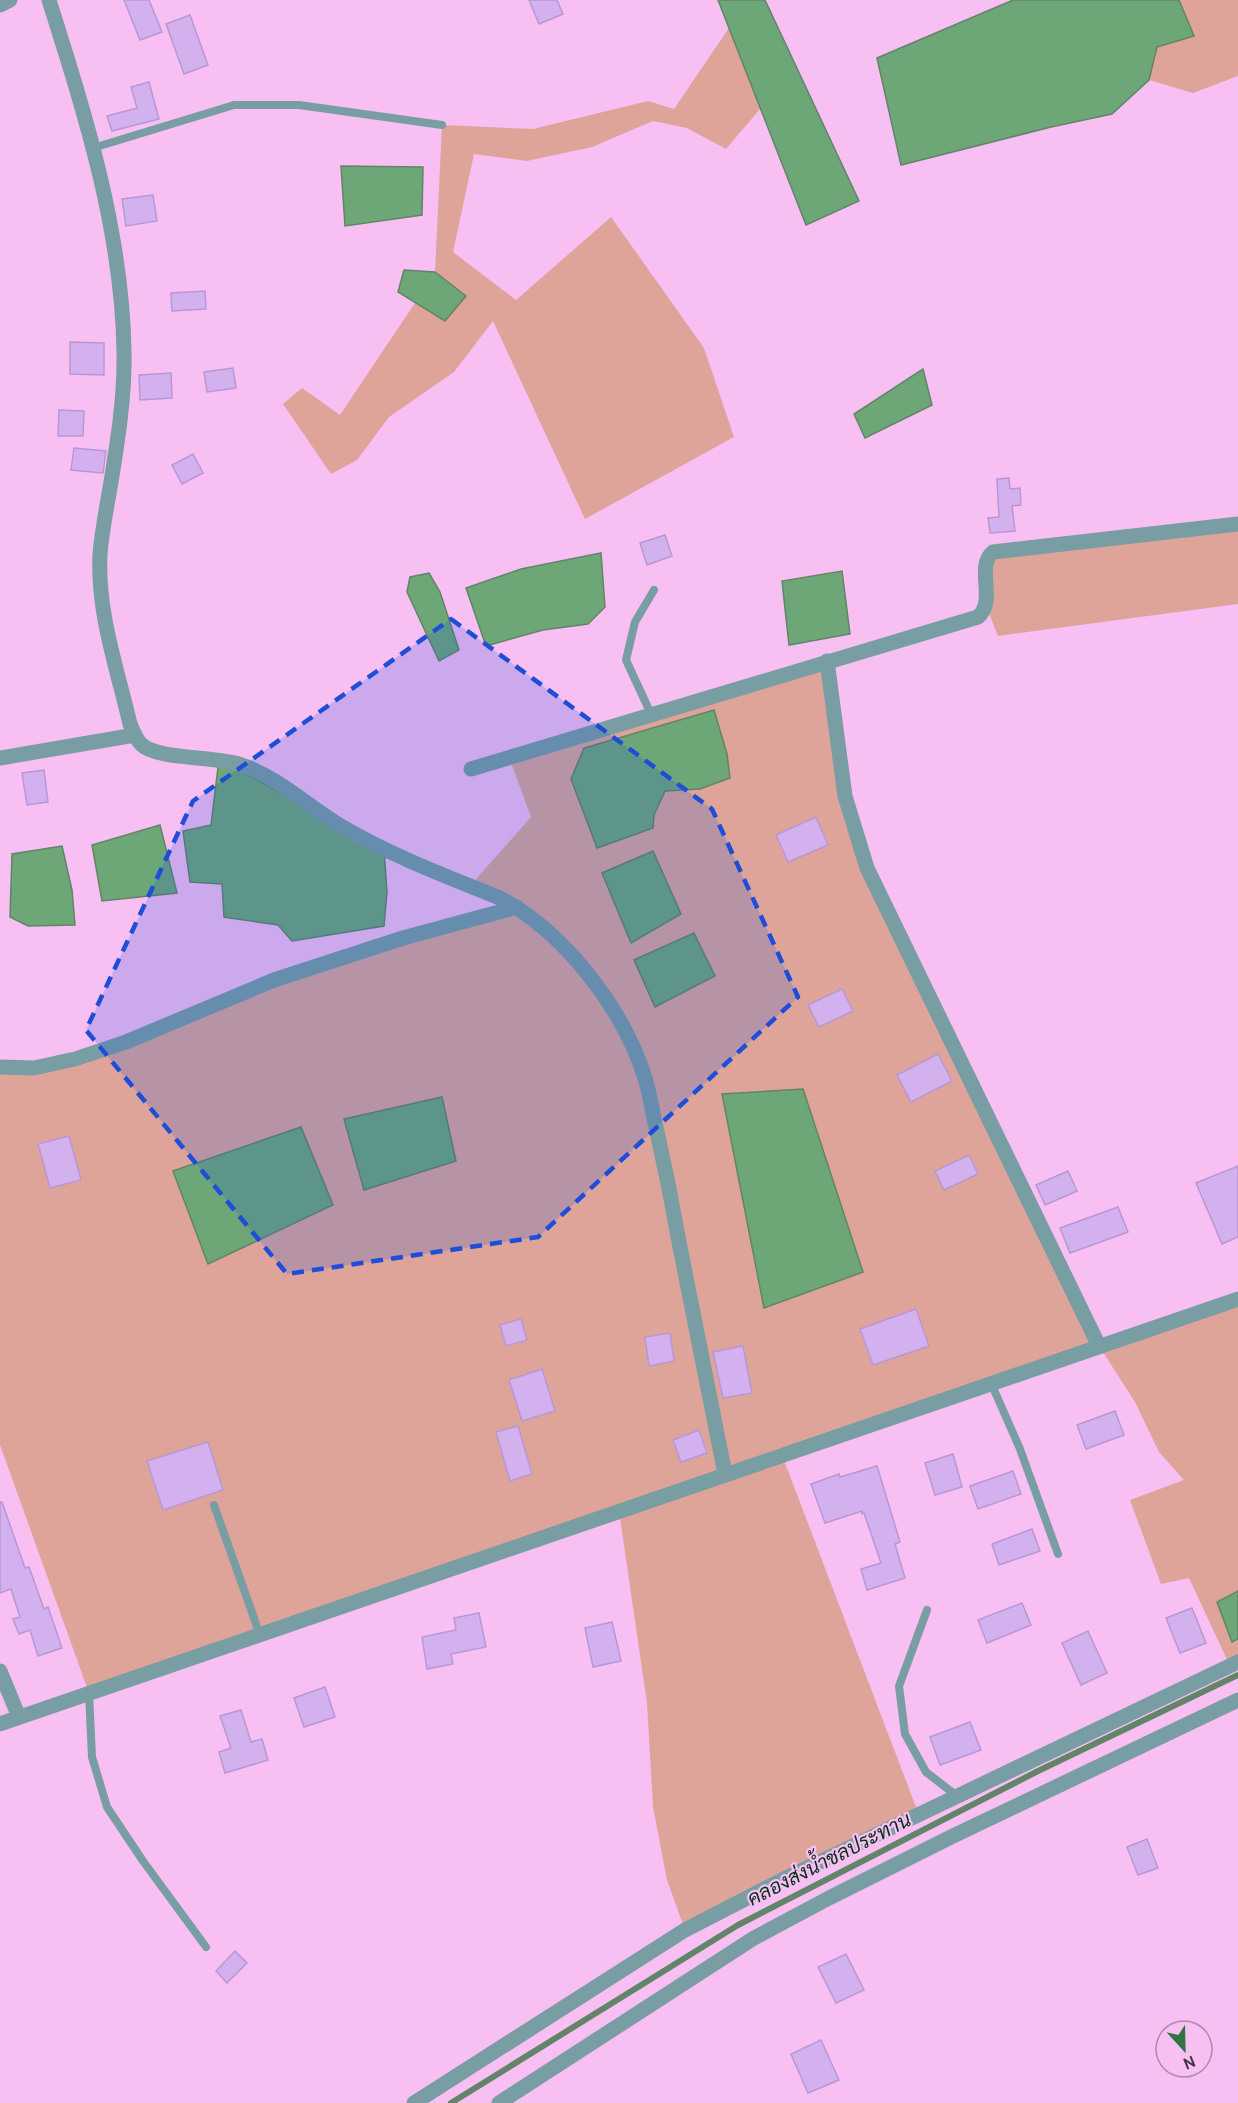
<svg xmlns="http://www.w3.org/2000/svg" width="1238" height="2103" font-family="Cabin,Sarabun,sans-serif">
<style>
.green{fill:#dea49a}
.water{fill:#6da778;stroke:#628469;stroke-width:1.5}
.lines{fill:none;stroke-linecap:round;stroke-linejoin:round}
.stream{stroke:#628469;stroke-width:6}
.building{fill:#d3b1ef;stroke:#b897d4;stroke-width:1.5}
.service{stroke:#789da3;stroke-width:8}
.minor{stroke:#789da3;stroke-width:15}
.marked{fill:#1d4ed8;fill-opacity:0.2;stroke:#1d4ed8;stroke-width:4.5;stroke-dasharray:12 8;stroke-linejoin:round}
.labels{text-anchor:middle;stroke-width:4.5;stroke-linejoin:round;paint-order:stroke}
.water-label{font-size:20px;font-style:italic;fill:#053314;stroke:#f8bff3}
</style>
<rect width="100%" height="100%" fill="#f8bff3"/>
<g class="green">
<polygon points="1179,0 1238,0 1238,76 1193,93 1149,80 1156,47 1194,36"/>
<polygon points="729,28 760,109 726,149 687,128 653,121 592,147 527,161 474,154 453,252 516,300 611,217 704,348 734,437 585,519 493,321 454,372 389,417 357,460 331,474 283,404 302,388 340,415 415,303 445,320 466,297 435,272 442,125 533,129 648,101 674,109"/>
<polygon points="1238,524 1238,604 998,636 986,606 989,555"/>
<polygon points="827,661 854,832 1098,1346 1238,1299 1238,1662 1230,1666 1189,1578 1161,1584 1130,1500 1184,1480 1159,1452 1135,1402 1099,1346 782,1455 919,1815 685,1930 667,1880 653,1807 647,1703 619,1511 89,1693 0,1445 0,1067 34,1068 274,980 516,908 470,886 531,817 509,757"/>
</g>
<g class="water">
<polygon points="718,0 765,0 859,201 806,225"/>
<polygon points="1013,0 1179,0 1194,36 1157,47 1149,80 1112,114 1051,127 901,165 877,58"/>
<polygon points="341,166 423,167 422,215 345,226"/>
<polygon points="404,270 435,272 466,296 445,321 398,292"/>
<polygon points="923,369 932,405 865,438 854,414"/>
<polygon points="601,553 605,607 588,624 543,630 486,646 466,588 521,569"/>
<polygon points="842,571 850,634 789,645 782,581"/>
<polygon points="429,573 440,592 459,650 439,661 407,592 410,577"/>
<polygon points="714,710 727,754 730,778 700,789 665,791 654,815 653,828 597,848 571,779 584,748"/>
<polygon points="219,759 384,849 387,892 384,926 292,941 278,925 224,917 222,884 190,882 183,831 211,825"/>
<polygon points="160,825 177,893 102,901 92,845"/>
<polygon points="62,846 72,890 75,925 28,926 10,917 12,854"/>
<polygon points="653,851 681,914 631,943 602,873"/>
<polygon points="694,933 715,976 655,1007 634,960"/>
<polygon points="803,1089 863,1272 764,1308 722,1094"/>
<polygon points="442,1097 456,1161 364,1190 344,1119"/>
<polygon points="301,1127 333,1205 208,1264 173,1171"/>
<polygon points="1238,1591 1238,1639 1232,1642 1217,1602"/>
</g>
<g class="lines">
<polyline class="stream" points="451,2103 738,1925 1038,1771 1238,1675"/>
</g>
<g class="building">
<polygon points="124,0 149,0 162,32 140,40"/>
<polygon points="529,0 557,0 563,14 539,24"/>
<polygon points="190,15 208,65 184,74 166,24"/>
<polygon points="149,82 159,119 112,131 107,116 137,108 131,87"/>
<polygon points="153,195 157,221 126,226 122,199"/>
<polygon points="205,291 206,309 172,311 171,293"/>
<polygon points="70,342 104,343 104,375 70,374"/>
<polygon points="233,368 236,388 207,392 204,372"/>
<polygon points="171,373 172,398 140,400 139,375"/>
<polygon points="59,410 84,411 83,436 58,436"/>
<polygon points="74,448 106,451 103,473 71,470"/>
<polygon points="193,454 203,473 182,484 172,465"/>
<polygon points="1009,478 1010,489 1020,488 1021,505 1012,506 1015,531 990,533 988,518 999,517 997,479"/>
<polygon points="665,535 672,556 647,565 640,543"/>
<polygon points="44,770 48,802 27,805 22,773"/>
<polygon points="816,817 828,845 788,862 776,835"/>
<polygon points="842,989 853,1011 819,1027 808,1005"/>
<polygon points="938,1054 952,1081 911,1102 897,1075"/>
<polygon points="69,1136 81,1180 50,1188 38,1144"/>
<polygon points="969,1155 978,1174 944,1190 935,1171"/>
<polygon points="1238,1166 1238,1237 1222,1244 1196,1183"/>
<polygon points="1068,1171 1077,1191 1045,1205 1036,1185"/>
<polygon points="1118,1207 1128,1232 1070,1253 1060,1228"/>
<polygon points="916,1309 929,1346 873,1365 860,1329"/>
<polygon points="521,1319 527,1340 506,1346 500,1325"/>
<polygon points="670,1333 674,1361 649,1366 645,1337"/>
<polygon points="743,1346 752,1393 723,1398 713,1352"/>
<polygon points="542,1369 555,1411 522,1421 509,1380"/>
<polygon points="1115,1411 1124,1435 1086,1449 1077,1425"/>
<polygon points="518,1426 532,1474 510,1481 496,1432"/>
<polygon points="699,1430 707,1453 681,1462 673,1440"/>
<polygon points="208,1442 223,1490 163,1510 147,1461"/>
<polygon points="953,1454 962,1487 935,1495 925,1463"/>
<polygon points="877,1466 900,1542 895,1544 905,1578 867,1590 861,1569 881,1563 864,1513 862,1514 862,1511 825,1523 811,1484 839,1474 840,1477"/>
<polygon points="1013,1471 1021,1494 978,1509 970,1486"/>
<polygon points="0,1502 2,1502 25,1568 29,1567 44,1609 48,1607 62,1648 38,1656 30,1630 19,1634 13,1619 20,1617 11,1589 0,1593"/>
<polygon points="1032,1529 1040,1551 999,1565 992,1544"/>
<polygon points="1022,1603 1031,1625 987,1643 978,1620"/>
<polygon points="1192,1608 1206,1643 1180,1653 1166,1618"/>
<polygon points="479,1613 486,1647 451,1654 453,1664 427,1669 422,1637 456,1630 454,1618"/>
<polygon points="612,1622 621,1661 593,1667 585,1628"/>
<polygon points="1088,1631 1107,1673 1081,1685 1062,1643"/>
<polygon points="325,1687 335,1717 304,1727 294,1698"/>
<polygon points="241,1710 251,1742 262,1739 268,1760 225,1773 219,1752 231,1748 220,1716"/>
<polygon points="970,1722 981,1750 940,1765 930,1737"/>
<polygon points="1147,1839 1158,1868 1138,1875 1127,1847"/>
<polygon points="235,1951 247,1963 227,1983 216,1971"/>
<polygon points="846,1954 864,1990 836,2003 818,1967"/>
<polygon points="821,2040 839,2080 808,2093 791,2054"/>
</g>
<g class="lines">
<g class="service">
<polyline points="93,148 234,105 299,105 442,125"/>
<polyline points="651,714 626,660 635,622 654,590"/>
<polyline points="991,1383 1020,1449 1058,1554"/>
<polyline points="214,1505 260,1635"/>
<polyline points="927,1610 899,1686 905,1734 926,1772 957,1796"/>
<polyline points="89,1693 92,1757 107,1807 143,1861 206,1947"/>
</g>
<g class="minor">
<path d="M49,0c36,114 73,230 75,351 1,43 -6,88 -13,131 -4,24 -9,48 -11,72 -3,58 17,114 30,170 3,6 5,14 11,20 15,16 77,12 101,21 39,14 69,44 104,64 49,28 102,48 154,69 65,35 123,110 145,180 5,16 7,33 11,49 9,40 17,80 24,120 15,76 30,152 45,227"/>
<polyline points="0,5 10,0"/>
<polyline points="827,661 845,796 867,868 1099,1346"/>
<polyline points="0,758 135,735"/>
<path d="M471,769l507,-152c19,-17 -3,-50 15,-65l245,-28"/>
<polyline points="0,1067 34,1068 75,1059 126,1042 274,980 403,938 517,907"/>
<polyline points="0,1671 19,1717"/>
<polyline points="0,1724 1238,1299"/>
<polyline points="414,2103 685,1930 784,1879 1238,1662"/>
<polyline points="499,2103 754,1938 829,1898 953,1836 1238,1700"/>
</g>
</g>
<path class="marked" d="M451,619l261,190 86,188 -260,240 -251,37 -201,-244 107,-229z"/>
<g class="labels">
<g class="water-label">
<text transform="translate(829 1859) rotate(-27)" y="7">คลองส่งน้ำชลประทาน</text>
</g>
</g>
<g transform="translate(1184 2049) rotate(158)"><circle r="28" fill="#f8bff3" stroke="#b287ae" stroke-width="1.5"/>
<path d="M0-4.5L10 22L0 15L-10 22Z" fill="#2f7541"/>
<text y="-9" font-size="16" font-weight="bold" text-anchor="middle" fill="#483247">N</text>
</g>
</svg>
